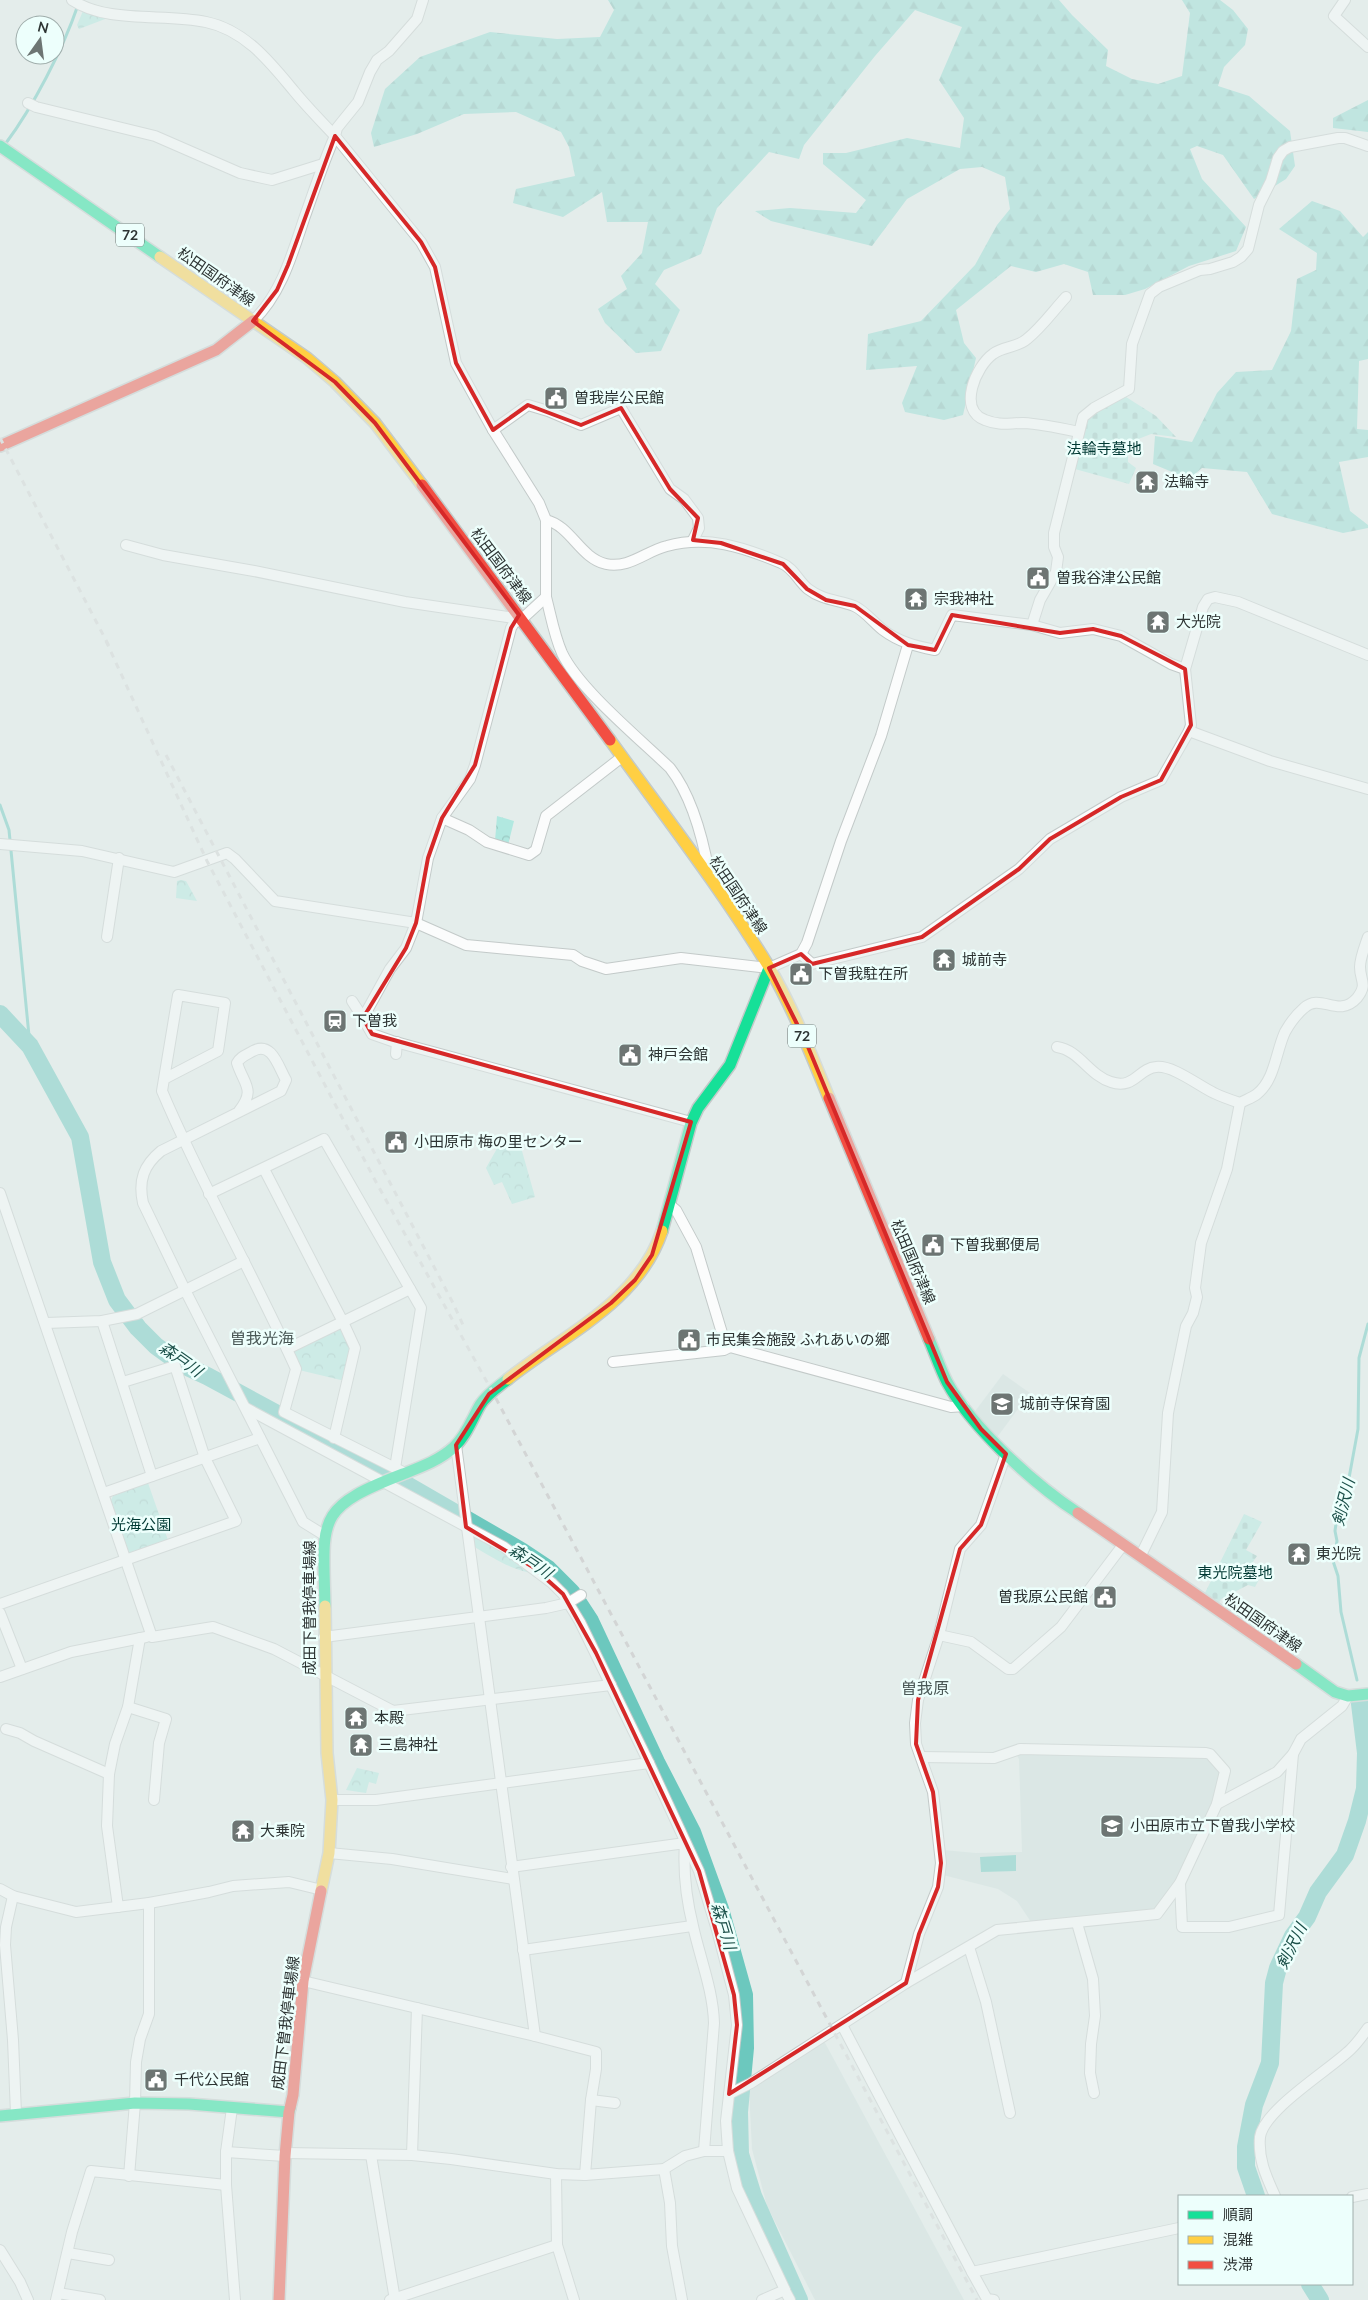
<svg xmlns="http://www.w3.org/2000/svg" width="1368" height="2300" font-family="Lato,'Noto Sans JP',sans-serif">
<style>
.built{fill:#d0e1de}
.forest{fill:url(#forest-firs)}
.cemetery{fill:url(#cemetery-stones)}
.park{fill:url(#park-crowns)}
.water{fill:#6cc8be}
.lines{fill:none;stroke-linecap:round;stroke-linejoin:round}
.stream{stroke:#6cc8be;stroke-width:3}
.river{stroke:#6cc8be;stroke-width:18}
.street-casing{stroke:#c3cac9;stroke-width:12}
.fast-casing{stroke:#c3cac9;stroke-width:14}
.slow-casing{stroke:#c3cac9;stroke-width:14}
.jam-casing{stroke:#c3cac9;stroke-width:14}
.street{stroke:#fbfcfc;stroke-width:10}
.fast{stroke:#16e098;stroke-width:11}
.slow{stroke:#ffcf43;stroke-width:11}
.jam{stroke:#f24e42;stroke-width:11}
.rail{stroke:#d3d5d5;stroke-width:3;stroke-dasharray:6 6;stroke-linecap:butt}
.marked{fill:none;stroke:#d62828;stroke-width:4;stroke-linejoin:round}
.labels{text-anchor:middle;stroke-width:5;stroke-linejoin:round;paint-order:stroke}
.shield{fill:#edfffc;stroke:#67716f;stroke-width:1}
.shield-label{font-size:14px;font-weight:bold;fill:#2d3433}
.street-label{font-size:15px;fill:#2d3433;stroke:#edfffc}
.poi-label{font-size:15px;fill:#2d3433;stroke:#edfffc;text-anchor:start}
.park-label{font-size:15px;fill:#003933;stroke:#edfffc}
.neighbourhood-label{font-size:16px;fill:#4a5856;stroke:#edfffc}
.water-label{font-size:16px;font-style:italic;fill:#1b5049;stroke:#edfffc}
</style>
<defs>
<pattern id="forest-firs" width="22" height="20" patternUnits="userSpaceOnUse" patternTransform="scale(1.25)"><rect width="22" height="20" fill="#94dcd3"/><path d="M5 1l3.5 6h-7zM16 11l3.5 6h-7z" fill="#80bdb6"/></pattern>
<pattern id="cemetery-stones" width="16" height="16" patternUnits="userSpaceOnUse" patternTransform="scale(1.25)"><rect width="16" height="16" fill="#b1e8e0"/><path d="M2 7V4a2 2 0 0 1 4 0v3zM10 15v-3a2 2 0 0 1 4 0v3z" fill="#99c8c1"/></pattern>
<pattern id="park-crowns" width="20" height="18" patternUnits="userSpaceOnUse" patternTransform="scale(1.25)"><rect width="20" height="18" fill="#b1e8e0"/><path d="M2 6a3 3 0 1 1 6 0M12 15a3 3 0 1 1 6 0" fill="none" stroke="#99c8c1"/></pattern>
</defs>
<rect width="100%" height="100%" fill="#e4edeb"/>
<g class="built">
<polygon points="1003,1374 1030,1393 995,1440 973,1414"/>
<polygon points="1021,1753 1120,1753 1209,1758 1218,1767 1220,1774 1215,1802 1177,1878 1157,1910 1031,1922 1017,1901 998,1889 943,1875 943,1850 976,1853 1022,1852 1019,1759 1016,1754"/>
<polygon points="824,2041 964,2300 815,2300 767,2206 752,2149 749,2090"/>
</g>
<g class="forest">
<polygon points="608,0 1059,0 1072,15 1108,50 1106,66 1132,79 1158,84 1182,76 1190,13 1182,0 1220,0 1233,10 1248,29 1245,45 1224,67 1218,86 1249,96 1290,131 1295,166 1286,179 1254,199 1223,155 1197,146 1190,149 1202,179 1246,227 1236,251 1189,266 1145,289 1125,295 1093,295 1088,272 1064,264 1036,272 1011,266 956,310 964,343 976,358 963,415 944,420 905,412 902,403 917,366 866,370 868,334 921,321 975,265 997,225 1010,209 1005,177 982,167 960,169 907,199 872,246 771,221 755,211 790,208 856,213 866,200 823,164 823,153 846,153 907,138 960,148 964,118 939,80 962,27 915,10 875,56 804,145 799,159 769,152 717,208 701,254 664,270 655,284 680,310 661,351 636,353 605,323 598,309 627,289 621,276 642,253 648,222 607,222 602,192 563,217 513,203 516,189 575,176 569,147 561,132 516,112 464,114 417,134 374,147 371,133 385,89 420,57 490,32 557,39 600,37 614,10"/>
<polygon points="1368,100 1368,132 1333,128 1333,118"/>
<polygon points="1312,201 1340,211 1363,237 1368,232 1368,359 1359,361 1357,429 1368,430 1368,457 1339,462 1350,511 1368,525 1368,528 1343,533 1272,514 1247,472 1202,468 1189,479 1153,464 1155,436 1192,442 1217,393 1236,372 1272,370 1291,331 1297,279 1316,270 1317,253 1279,229"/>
</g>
<g class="cemetery">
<polygon points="1126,397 1156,416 1176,437 1151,434 1128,443 1128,462 1136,468 1129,484 1075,469 1085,418 1097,410"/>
<polygon points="1244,1514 1262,1522 1246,1550 1257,1556 1250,1566 1262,1574 1255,1587 1248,1585 1221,1599 1218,1605 1204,1595"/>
</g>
<g class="park">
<polygon points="83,11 106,15 105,19 79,29 77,25"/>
<polygon points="497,816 514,821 508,845 495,841"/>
<polygon points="181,880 186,881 197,901 176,898 177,881"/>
<polygon points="520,1144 535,1197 512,1204 502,1182 494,1185 486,1168 499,1145"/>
<polygon points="342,1325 353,1348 345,1381 299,1370 290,1350"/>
<polygon points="148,1483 169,1543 129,1554 111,1500 113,1496"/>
<path d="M472,1534l31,16 36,25c-29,-6 -41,-14 -66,-29z"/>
<polygon points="357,1768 379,1773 376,1784 369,1782 366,1793 346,1790"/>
</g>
<polygon class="water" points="1016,1855 1016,1871 981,1872 980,1857"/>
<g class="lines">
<g class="stream">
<path d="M6,143c27,-36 57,-94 72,-138"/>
<polyline points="0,805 9,830 30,1046"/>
<polyline points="1357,1680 1341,1612 1338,1576 1333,1561 1337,1541 1335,1531 1338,1509 1349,1478 1358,1429 1359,1358 1368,1324"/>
</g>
<g class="river">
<polyline points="0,1014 30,1046 80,1137 102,1262 117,1300 138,1328 156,1346 181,1364 207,1376 381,1470 521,1551 548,1569 571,1592 590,1621 656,1762 692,1832 720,1909 744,1995 745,2048 739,2112 740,2154 753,2196 799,2300"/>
<polyline points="1256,2196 1246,2167 1246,2147 1254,2105 1270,2063 1274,1983 1278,1968 1293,1936 1307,1917 1318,1892 1345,1855 1357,1821 1365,1789 1366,1753 1360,1704"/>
<polyline points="1310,2284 1320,2300"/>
</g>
<g class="street-casing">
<g id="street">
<path d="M72,0c36,24 92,13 134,22 39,8 64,40 88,69 13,16 27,30 41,45 -12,27 -21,55 -31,83 -12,36 -23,75 -51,102"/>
<polyline points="423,0 417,19 389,51 377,60 370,72 358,102 337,128 335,136 421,242 435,267 456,363 493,430 539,503 546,520 546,597 522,619 514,623 511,628 475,765 470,779 442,818 428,858 416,923 406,948 390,969 363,1018 372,1034 392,1041 691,1122"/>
<polyline points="1345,0 1334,16 1368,47"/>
<polyline points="28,103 36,107 155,136 240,173 272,180 323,164"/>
<path d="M1066,297c-13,14 -24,30 -39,42 -10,9 -24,7 -34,15 -17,12 -36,56 -8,66 15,6 23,3 38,3 19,1 37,5 56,9"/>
<polyline points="493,430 528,405 548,411 581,425 621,408 670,489 684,499 698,518 699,528 693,540"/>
<path d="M546,520c25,6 34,38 60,44 23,5 40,-13 61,-18 40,-11 76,1 114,17 13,5 17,18 27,26 14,11 30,11 46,17 10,4 20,17 29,24 16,12 32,16 52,20l17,-35 80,10 28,8 33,-4 28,7 50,28 14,5 6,56 -2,6 -28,49 -40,17 -71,42 -31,30 -97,68 -110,27 -11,-10"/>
<polyline points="126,545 163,555 254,571 405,602 521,619"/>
<path d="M546,597c5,19 8,38 16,56 17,36 78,86 108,115 21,27 33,71 39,105"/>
<polyline points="1032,625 1040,600 1056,572 1058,557 1054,547 1054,533 1083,417 1094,408 1129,389 1132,344 1150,294 1159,287 1200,270 1210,269 1233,262 1241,257 1248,249 1259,205 1271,181 1278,158 1283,151 1290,147 1338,138 1345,138 1368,146"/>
<polyline points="1185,669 1203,607 1208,599 1215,597 1238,602 1368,655"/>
<polyline points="1189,731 1270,761 1368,789"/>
<polyline points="442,818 469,830 487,842 529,855 536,850 546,816 622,757"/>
<polyline points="0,844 82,851 174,872 227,853 235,859 275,901 416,923 466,945 573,955 582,961 606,969 681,958 769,968 801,954 807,943 841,841 881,736 908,645"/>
<polyline points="107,937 119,858"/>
<polyline points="352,1001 363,1018"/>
<path d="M1057,1047c22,3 33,29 54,35 23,8 28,-14 45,-15 17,-2 43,19 58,26 8,4 17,7 26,10 5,-3 12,-5 17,-9 18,-14 19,-43 28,-62 5,-9 12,-18 19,-24 17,-16 34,11 53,-10 11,-14 3,-17 3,-31 0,-9 5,-21 8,-30"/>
<polyline points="396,1054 397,1042"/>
<path d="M164,1079l54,-28 7,-48 -47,-8 -16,96c40,95 92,184 134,278l-12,43 121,61"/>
<path d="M239,1111c17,-22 5,-26 -2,-48 3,-6 9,-8 16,-12 19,-10 25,15 33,29l-5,11 -120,60c-17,14 -23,29 -18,52l42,87 118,232 21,13"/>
<polyline points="264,1169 343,1322 355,1348 334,1438"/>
<polyline points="0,1193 152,1637 213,1627 274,1649 393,1711 611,1685"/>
<polyline points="209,1194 324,1139 421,1308 395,1468"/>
<polyline points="670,1205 676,1210 696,1247 722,1333 730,1347 951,1407 964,1406"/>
<polyline points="102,1321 152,1476"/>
<polyline points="46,1323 102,1321 137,1314 244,1261"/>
<polyline points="287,1349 410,1289"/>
<polyline points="613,1362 724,1350 730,1347"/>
<polyline points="246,1408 504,1547 552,1583 563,1594 580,1622 649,1763 699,1871 717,1930 734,1995 737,2025 726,2121 728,2151 737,2188 785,2290 762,2300"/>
<polyline points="104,1493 260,1438"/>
<polyline points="1141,1555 1162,1512 1168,1413 1186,1326 1193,1313 1197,1297 1195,1288 1201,1243 1227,1169 1240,1103"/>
<polyline points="0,1604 236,1521 205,1458 175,1366 123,1382"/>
<polyline points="0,1613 22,1669"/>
<polyline points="939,1635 971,1642 1008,1669 1013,1669 1061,1627 1123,1545"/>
<polyline points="324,1637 546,1608 568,1603 581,1595"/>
<polyline points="0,1677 71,1652 146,1637"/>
<polyline points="128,1707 166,1719 159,1743 154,1800"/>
<polyline points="6,1729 20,1733 34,1741 109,1774"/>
<polyline points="921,1757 994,1758 1020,1749 1206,1753 1210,1754 1225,1771 1217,1804"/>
<polyline points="332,1800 376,1800 649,1763"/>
<polyline points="329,1853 392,1859 513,1879"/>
<path d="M511,1867l174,-24c-2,28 1,55 8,83 7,32 20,64 21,97l-10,128"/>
<polyline points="1180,1883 1182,1927 1229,1927 1279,1915 1293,1754"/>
<polyline points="0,1889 13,1896 76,1912 149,1903 209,1892 233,1886 289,1882 322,1890"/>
<polyline points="13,1896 6,1927 5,1945 13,2040 16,2114"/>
<polyline points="118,1907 107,1826 109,1774 115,1744 128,1707 140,1638"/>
<polyline points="1077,1923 1093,1979 1095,2016 1091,2044 1090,2073 1094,2093"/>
<polyline points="969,1947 986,2002 1010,2113"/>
<polyline points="523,1950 692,1926"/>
<polyline points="303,1981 535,2036 456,1445"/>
<polyline points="906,1983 919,1934 938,1887 941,1863 933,1792 916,1744 915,1723 918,1700 939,1635 960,1549 981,1525 1006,1454"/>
<polyline points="842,2025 972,2272 987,2299 994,2300"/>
<polyline points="535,2036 596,2052 596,2069 591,2100 585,2175"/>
<polyline points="729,2094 751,2083 906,1983 997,1930 1157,1914 1180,1883 1217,1804 1277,1772 1293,1754 1301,1739 1342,1706 1348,1696"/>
<polyline points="591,2100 615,2103"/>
<polyline points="232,2108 226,2152 226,2185 235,2300"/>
<polyline points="226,2152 285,2156"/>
<polyline points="285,2153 412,2155 451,2159 556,2174 585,2175 664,2169 685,2156 704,2151 728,2151"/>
<polyline points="371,2155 395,2300"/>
<polyline points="412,2155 417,2008"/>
<polyline points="664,2169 670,2203 672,2246 682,2300"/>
<polyline points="556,2174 557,2245 574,2300"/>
<polyline points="129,2176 135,2103 136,2062 140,2039 149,2014 149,1903"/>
<path d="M1275,2196c-9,-20 -17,-37 -15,-59 4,-28 71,-68 91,-88 6,-6 12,-14 17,-21"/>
<polyline points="1352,2197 1368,2194"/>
<polyline points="0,2250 20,2282 28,2300"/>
<polyline points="68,2253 109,2260"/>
<polyline points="972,2272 1179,2228"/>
<polyline points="784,2289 790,2300"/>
<polyline points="58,2293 100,2300"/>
<polyline points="56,2300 72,2232 91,2171 226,2185"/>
<polyline points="390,2300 557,2245"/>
</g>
</g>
<g class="fast-casing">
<g id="fast">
<polyline points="0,146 160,257"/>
<polyline points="662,1231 691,1123 698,1108 730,1065 769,968"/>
<path d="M929,1339c6,14 11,29 18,43 25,46 87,102 131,131"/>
<path d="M325,1606c-2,-88 -10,-98 78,-132 18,-7 37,-14 51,-27 12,-11 18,-28 26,-42 7,-11 18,-18 28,-26"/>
<polyline points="1296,1664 1335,1692 1348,1696 1368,1694"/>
<polyline points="0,2116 135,2103 189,2104 289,2112 290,2108"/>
</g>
</g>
<g class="slow-casing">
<g id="slow">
<polyline points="160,257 307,358 335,382 375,423 422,485"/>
<path d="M610,740c54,75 111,148 159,227 24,41 42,87 60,131"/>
<path d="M508,1379c55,-44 130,-76 154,-148"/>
<polyline points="321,1891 329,1853 332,1800 327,1753 325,1606"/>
</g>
</g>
<g class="jam-casing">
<g id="jam">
<polyline points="0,446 216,350 253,321"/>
<polyline points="422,485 610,740"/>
<polyline points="829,1098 929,1339"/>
<polyline points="1078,1513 1296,1664"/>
<polyline points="290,2108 293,2095 303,1981 321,1891"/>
<polyline points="279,2300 285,2156 289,2112"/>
</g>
</g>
<use href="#street" class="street"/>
<use href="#fast" class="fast"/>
<use href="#slow" class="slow"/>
<use href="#jam" class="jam"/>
<g class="rail">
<polyline points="0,438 109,646"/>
<polyline points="106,641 207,861 376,1182 492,1391 977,2300"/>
<polyline points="166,755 453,1303 464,1327"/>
</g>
</g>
<path d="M0 0H1368V2300H0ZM335,136l86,106 14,25 21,96 37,67 35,-25 53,20 40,-17 49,81 28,29 -5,22 28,3 62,21 24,25 19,11 29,6 53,39 27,5 17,-35 108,18 33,-4 28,7 64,33 6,56 -30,55 -40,17 -71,42 -31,30 -97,68 -110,27 -11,-10 -32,14 37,74 141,340 34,47 25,25 -25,71 -21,24 -42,151 -2,44 17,48 8,71 -3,24 -19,47 -13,49 -177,111 8,-69 -3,-30 -35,-124 -103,-218 -33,-59 -30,-27 -67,-40 -10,-82 33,-51 122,-91 24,-23 17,-25 39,-133 -319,-88 -9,-16 43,-70 10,-25 12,-65 14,-40 33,-53 36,-137 8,-13 -144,-192 -40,-41 -82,-61 24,-31 11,-25z" fill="#e4edeb" fill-opacity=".55" fill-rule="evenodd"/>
<path class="marked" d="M335,136l86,106 14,25 21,96 37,67 35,-25 53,20 40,-17 49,81 28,29 -5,22 28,3 62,21 24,25 19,11 29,6 53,39 27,5 17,-35 108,18 33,-4 28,7 64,33 6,56 -30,55 -40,17 -71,42 -31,30 -97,68 -110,27 -11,-10 -32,14 37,74 141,340 34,47 25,25 -25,71 -21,24 -42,151 -2,44 17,48 8,71 -3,24 -19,47 -13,49 -177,111 8,-69 -3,-30 -35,-124 -103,-218 -33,-59 -30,-27 -67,-40 -10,-82 33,-51 122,-91 24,-23 17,-25 39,-133 -319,-88 -9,-16 43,-70 10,-25 12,-65 14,-40 33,-53 36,-137 8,-13 -144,-192 -40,-41 -82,-61 24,-31 11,-25z"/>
<defs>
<g id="civic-square" transform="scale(1.25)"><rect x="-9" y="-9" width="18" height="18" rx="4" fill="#6d7573" stroke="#edfffc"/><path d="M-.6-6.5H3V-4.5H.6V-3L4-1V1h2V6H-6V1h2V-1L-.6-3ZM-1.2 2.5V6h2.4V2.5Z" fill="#fff"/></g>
<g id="temple-square" transform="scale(1.25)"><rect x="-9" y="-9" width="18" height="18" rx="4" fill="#6d7573" stroke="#edfffc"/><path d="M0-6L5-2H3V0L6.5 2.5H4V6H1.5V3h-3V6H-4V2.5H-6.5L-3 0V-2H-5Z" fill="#fff"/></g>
<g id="station-square" transform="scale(1.25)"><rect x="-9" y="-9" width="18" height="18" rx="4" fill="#6d7573" stroke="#edfffc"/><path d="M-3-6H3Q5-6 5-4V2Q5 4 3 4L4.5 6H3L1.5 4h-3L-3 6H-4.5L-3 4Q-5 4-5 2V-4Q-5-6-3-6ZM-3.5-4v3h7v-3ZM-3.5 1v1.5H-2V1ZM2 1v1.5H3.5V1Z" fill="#fff"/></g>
<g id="school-square" transform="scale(1.25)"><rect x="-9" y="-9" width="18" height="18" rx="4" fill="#6d7573" stroke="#edfffc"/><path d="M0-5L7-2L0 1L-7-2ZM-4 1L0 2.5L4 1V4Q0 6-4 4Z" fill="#fff"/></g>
</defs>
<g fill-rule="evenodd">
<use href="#civic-square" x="556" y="398"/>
<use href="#temple-square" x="1147" y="482"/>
<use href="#civic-square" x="1038" y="578"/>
<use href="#temple-square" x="916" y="599"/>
<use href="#temple-square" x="1158" y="622"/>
<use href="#temple-square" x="944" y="960"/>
<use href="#civic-square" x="801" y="974"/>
<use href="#station-square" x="335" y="1021"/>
<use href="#civic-square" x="630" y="1055"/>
<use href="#civic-square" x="396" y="1142"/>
<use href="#civic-square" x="933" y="1245"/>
<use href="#civic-square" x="689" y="1340"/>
<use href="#school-square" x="1002" y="1404"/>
<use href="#temple-square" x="1299" y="1554"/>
<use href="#civic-square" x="1105" y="1597"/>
<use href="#temple-square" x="356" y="1718"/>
<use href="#temple-square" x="361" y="1745"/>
<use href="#school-square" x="1112" y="1826"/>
<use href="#temple-square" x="243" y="1831"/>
<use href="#civic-square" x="156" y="2080"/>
</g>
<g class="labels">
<g class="shield">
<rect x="116" y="223.5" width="28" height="23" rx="4"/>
<rect x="788" y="1024.5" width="28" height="23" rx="4"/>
</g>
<g class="shield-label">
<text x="130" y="240">72</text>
<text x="802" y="1041">72</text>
</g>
<g class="street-label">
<text transform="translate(216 277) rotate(35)" y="5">松田国府津線</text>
<text transform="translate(501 566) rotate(53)" y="5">松田国府津線</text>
<text transform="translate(738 895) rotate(56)" y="5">松田国府津線</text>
<text transform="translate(913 1262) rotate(67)" y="5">松田国府津線</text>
<text transform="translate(310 1608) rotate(-90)" y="5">成田下曽我停車場線</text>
<text transform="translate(1263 1623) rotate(35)" y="5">松田国府津線</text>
<text transform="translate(286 2023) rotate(-83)" y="5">成田下曽我停車場線</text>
</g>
<g class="poi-label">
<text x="574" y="403">曽我岸公民館</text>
<text x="1164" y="487">法輪寺</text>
<text x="1056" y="583">曽我谷津公民館</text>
<text x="934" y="604">宗我神社</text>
<text x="1176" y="627">大光院</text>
<text x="962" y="965">城前寺</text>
<text x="818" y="979">下曽我駐在所</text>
<text x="352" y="1026">下曽我</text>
<text x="648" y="1060">神戸会館</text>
<text x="414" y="1147">小田原市 梅の里センター</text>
<text x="950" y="1250">下曽我郵便局</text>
<text x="706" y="1345">市民集会施設 ふれあいの郷</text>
<text x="1020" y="1409">城前寺保育園</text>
<text x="1316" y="1559">東光院</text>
<text x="1088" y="1602" text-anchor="end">曽我原公民館</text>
<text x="374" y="1723">本殿</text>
<text x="378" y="1750">三島神社</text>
<text x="1130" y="1831">小田原市立下曽我小学校</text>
<text x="260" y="1836">大乗院</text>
<text x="174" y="2085">千代公民館</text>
</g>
<g class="park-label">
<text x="1104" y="454">法輪寺墓地</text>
<text x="141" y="1530">光海公園</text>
<text x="1235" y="1578">東光院墓地</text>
</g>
<g class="neighbourhood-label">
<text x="262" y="1344">曽我光海</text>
<text x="925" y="1694">曽我原</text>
</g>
<g class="water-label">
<text transform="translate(181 1359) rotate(35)" y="6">森戸川</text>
<text transform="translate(1343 1502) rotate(-76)" y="6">剣沢川</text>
<text transform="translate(531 1561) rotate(34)" y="6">森戸川</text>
<text transform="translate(724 1926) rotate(73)" y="6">森戸川</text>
<text transform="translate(1291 1946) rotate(-64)" y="6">剣沢川</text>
</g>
</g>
<rect x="1178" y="2195" width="175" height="90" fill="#edfffc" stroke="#a0aeac"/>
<rect x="1188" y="2211" width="25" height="8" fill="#16e098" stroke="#a0aeac"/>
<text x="1223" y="2220" font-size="15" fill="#2d3433">順調</text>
<rect x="1188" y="2236" width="25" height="8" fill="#ffcf43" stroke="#a0aeac"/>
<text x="1223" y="2245" font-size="15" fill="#2d3433">混雑</text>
<rect x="1188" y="2261" width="25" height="8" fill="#f24e42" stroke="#a0aeac"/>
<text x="1223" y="2270" font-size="15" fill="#2d3433">渋滞</text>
<g transform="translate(40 40) rotate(14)"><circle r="24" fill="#edfffc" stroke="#a0aeac"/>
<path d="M0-4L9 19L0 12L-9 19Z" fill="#6d7573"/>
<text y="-8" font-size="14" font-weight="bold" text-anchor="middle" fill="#2d3433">N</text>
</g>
</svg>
